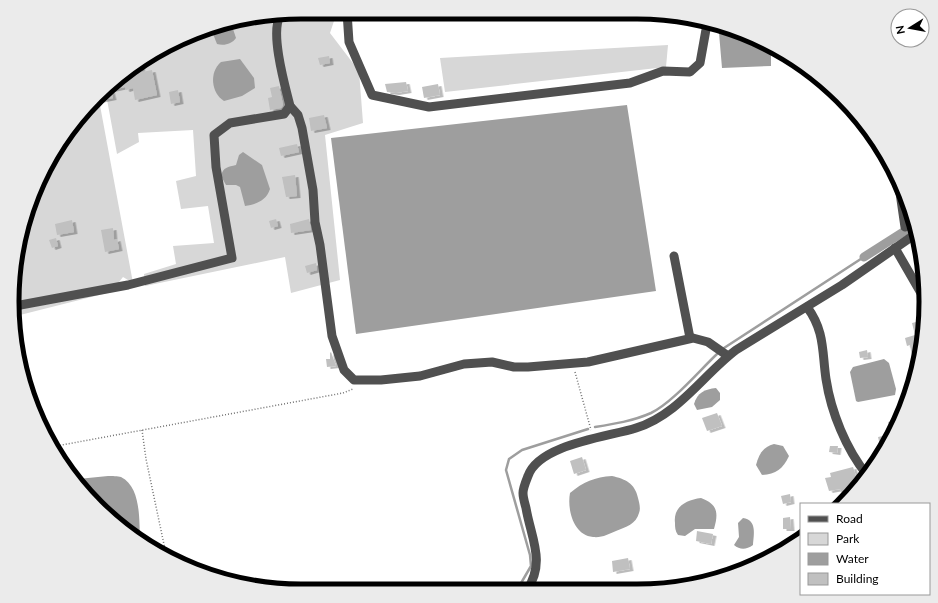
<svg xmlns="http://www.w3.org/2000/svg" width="938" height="603" font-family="Lato,sans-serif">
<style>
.green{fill:#d7d7d7}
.water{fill:#9e9e9e}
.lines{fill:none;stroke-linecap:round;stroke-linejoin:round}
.stream{stroke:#9e9e9e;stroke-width:2.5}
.canal{stroke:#9e9e9e;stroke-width:9}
.building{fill:#c0c0c0;filter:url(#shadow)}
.path{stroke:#727272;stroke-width:1.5;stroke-dasharray:1 2;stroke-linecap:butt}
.minor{stroke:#505050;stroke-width:9}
.rim{fill:none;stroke:#000;stroke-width:5}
</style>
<defs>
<filter id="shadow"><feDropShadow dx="3.5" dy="2" stdDeviation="0" flood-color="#0004"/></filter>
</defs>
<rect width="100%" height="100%" fill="#fff"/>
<g class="green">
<polygon points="302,12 337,12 330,33 359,71 363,123 325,135 340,280 291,293 285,257 145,286 144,274 176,264 173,246 214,243 208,206 181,209 176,181 196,176 193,130 138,133 139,142 117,154 106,94 140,61 209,27"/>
<polygon points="668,45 666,67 445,92 440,58"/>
<polygon points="99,100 133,283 123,277 111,292 16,316 13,283 27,208 72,125"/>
</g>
<g class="water">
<path d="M226,28l7,1 3,9c-4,6 -12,8 -19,6l-4,-10z"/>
<path d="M719,33c18,2 37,3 52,13v20l-49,2z"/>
<path d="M240,59l14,19 1,10 -13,8 -18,5c-13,-8 -15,-29 -3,-39z"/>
<polygon points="627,105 656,291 356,334 331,138"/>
<path d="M243,152l19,13 8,24c-4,12 -14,15 -25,17l-5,-19 -4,-2h-10l-5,-9c2,-9 7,-9 15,-11l3,-10z"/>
<polygon points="884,359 889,363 896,389 895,395 858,402 856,401 850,372 853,367"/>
<path d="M716,388l4,5v7l-8,7 -15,3 -3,-6c3,-11 11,-15 22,-16z"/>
<path d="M774,444l9,2 6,10c-6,13 -13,18 -27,19l-6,-10c3,-11 7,-18 18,-21z"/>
<path d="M108,476c4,0 10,0 13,1 20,10 18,42 19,60l-29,-18 -33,-40z"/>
<path d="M612,476c13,3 23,7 26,22 1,4 3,10 1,15 -3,11 -13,14 -23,18 -7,3 -14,7 -23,6 -20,-2 -26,-28 -23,-44 13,-11 25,-16 42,-17z"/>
<path d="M701,498c16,6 18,14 13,31h-19l-10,7 -7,-1c-3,-4 -3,-8 -3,-12 -2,-16 11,-23 26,-25z"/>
<path d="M743,518c14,2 11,16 10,27 -7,5 -13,5 -19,0l5,-8 -1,-14z"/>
</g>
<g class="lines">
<g class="stream">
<polyline points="724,348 867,255"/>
<path d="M595,427c19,-3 38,-6 56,-14 21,-10 48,-42 66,-59"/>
<polyline points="517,590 531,566 530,555 506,470 509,459 522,450 588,429"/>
</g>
<polyline class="canal" points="864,257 908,229 908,221"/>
</g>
<g class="building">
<polygon points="329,56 330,63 320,65 318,58"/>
<polygon points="141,66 142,72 152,70 157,95 135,100 133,88 126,90 125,87 111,90 113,98 98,101 120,80 132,78 131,70 134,67"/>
<polygon points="406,82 408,91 396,93 387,92 385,84"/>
<polygon points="438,84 440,95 424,98 422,87"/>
<polygon points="279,86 283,105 281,108 270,110 268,98 272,97 270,88"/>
<polygon points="178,90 180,102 171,104 169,92"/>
<polygon points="324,115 327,128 311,131 309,118"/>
<polygon points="297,144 299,152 281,156 279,148"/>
<polygon points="295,175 297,196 286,197 282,177"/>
<polygon points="276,219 278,226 271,228 269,221"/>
<polygon points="309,219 311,230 291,233 290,224"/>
<polygon points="72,220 74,232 57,235 55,224"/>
<polygon points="113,228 114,240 117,239 119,249 105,252 101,230"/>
<polygon points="56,238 58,246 52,248 49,240"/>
<polygon points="316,263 317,270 307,273 305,266"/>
<polygon points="924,320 924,339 920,355 912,357 910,345 907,346 905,338 915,335 912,323"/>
<polygon points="867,350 868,357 860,358 859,352"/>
<polygon points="331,352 336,366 327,367 326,359 330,359 330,353"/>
<polygon points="717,413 722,426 707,431 702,418"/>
<polygon points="899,420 887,446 882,454 878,437 892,434 888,422"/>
<polygon points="830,446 838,446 837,453 829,452"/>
<polygon points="582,457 586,470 574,474 570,461"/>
<polygon points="853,467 859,486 842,493 840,489 829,491 825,478 831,477 830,473"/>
<polygon points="790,494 791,502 783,504 781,496"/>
<polygon points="790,517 791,529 783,529 783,518"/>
<polygon points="697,531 713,534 711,544 696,541"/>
<polygon points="628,558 630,569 613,572 612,561"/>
</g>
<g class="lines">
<g class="path">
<polyline points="575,372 591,430"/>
<polyline points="142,430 146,459 166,554"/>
<polyline points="51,447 343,393 353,389"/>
</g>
<g class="minor">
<polyline points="347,12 349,42 372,95 429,107 630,83 663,71 690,72 700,63 707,24"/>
<polyline points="290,106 298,115 302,128 313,190 315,222 320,245 332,336 344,370 354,380 381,380 420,376 464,364 492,362 514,367 528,367 588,362 693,338 708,342 728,356"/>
<polyline points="898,179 905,227"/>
<polyline points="914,222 917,231"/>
<polyline points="895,248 925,300"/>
<polyline points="674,256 690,338"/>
<path d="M15,306l113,-21 104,-27 -16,-91 -2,-32 16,-12 54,-9 6,-8c-5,-20 -20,-73 -10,-90"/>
<path d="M807,307c18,24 15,45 19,72 5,33 20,70 41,96"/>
<path d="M527,590c19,-28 4,-52 -1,-82 -1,-4 -3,-10 -3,-15 0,-5 3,-12 5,-17 11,-32 80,-39 108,-48 42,-13 67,-53 100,-78l106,-65 75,-52"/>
</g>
</g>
<path d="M0 0H938V603H0ZM301 19H637A282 282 0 0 1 919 301V302A282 282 0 0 1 637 584H301A282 282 0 0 1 19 302V301A282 282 0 0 1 301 19Z" fill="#ebebeb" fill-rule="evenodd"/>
<path class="rim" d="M301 19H637A282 282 0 0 1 919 301V302A282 282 0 0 1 637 584H301A282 282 0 0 1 19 302V301A282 282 0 0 1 301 19Z"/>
<rect x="800" y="503" width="130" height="92" fill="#ffffff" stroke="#999999"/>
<rect x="808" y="516" width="20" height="6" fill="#505050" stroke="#999999"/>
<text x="836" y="523" font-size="12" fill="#000000">Road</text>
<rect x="808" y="533" width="20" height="12" fill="#d7d7d7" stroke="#999999"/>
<text x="836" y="543" font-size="12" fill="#000000">Park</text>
<rect x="808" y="553" width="20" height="12" fill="#9e9e9e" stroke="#999999"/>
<text x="836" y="563" font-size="12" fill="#000000">Water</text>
<rect x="808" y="573" width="20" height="12" fill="#c0c0c0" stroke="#999999"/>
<text x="836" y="583" font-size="12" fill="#000000">Building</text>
<g transform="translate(910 28) rotate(259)"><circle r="19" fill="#ffffff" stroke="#999999"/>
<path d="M0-3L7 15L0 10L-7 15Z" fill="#000000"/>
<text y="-6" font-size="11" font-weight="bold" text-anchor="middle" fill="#000000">N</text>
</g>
</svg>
